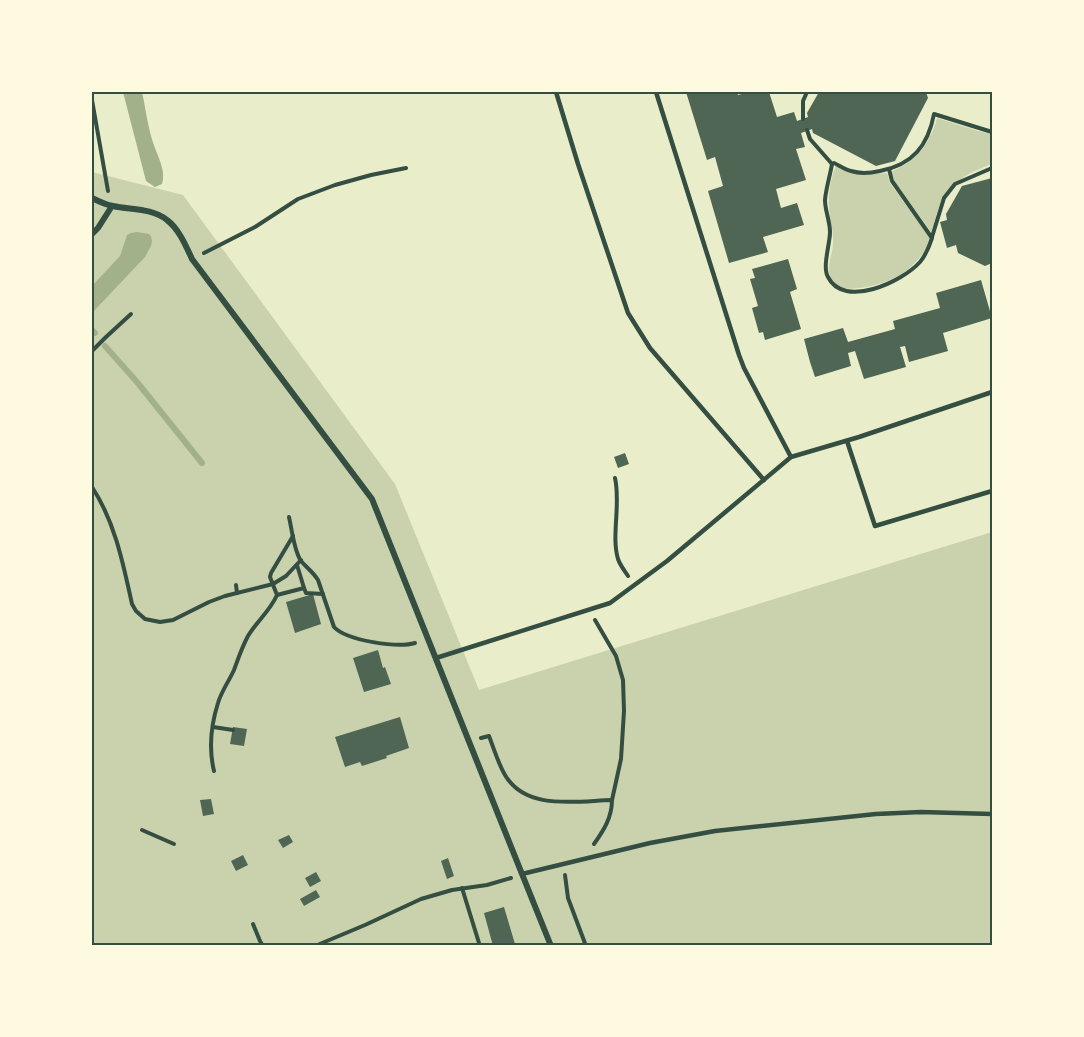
<svg xmlns="http://www.w3.org/2000/svg" width="1084" height="1037" font-family="'Space Grotesk',sans-serif">
<style>
.green{fill:#cad2ad}
.water{fill:#a3b18a}
.lines{fill:none;stroke-linecap:round;stroke-linejoin:round}
.stream{stroke:#a3b18a;stroke-width:6}
.building{fill:#4f6655}
.path{stroke:#344e41;stroke-width:4}
.service{stroke:#344e41;stroke-width:4.5}
.minor{stroke:#344e41;stroke-width:6}
.neatline{fill:none;stroke:#344e41;stroke-width:2}
</style>
<rect width="100%" height="100%" fill="#e9edc9"/>
<g class="green">
<path d="M937,118l41,13 14,3v30c-21,8 -43,17 -52,40 -4,9 -5,19 -9,28l-36,-50 -4,-10c25,-11 39,-28 46,-54z"/>
<path d="M836,166c16,7 33,10 51,7l3,10 40,55c-10,31 -41,47 -71,50 -9,1 -18,2 -25,-6 -11,-11 -1,-26 -1,-39 1,-13 -4,-24 -4,-37 -1,-12 2,-29 7,-40z"/>
<polygon points="92,172 183,195 395,484 479,690 992,532 992,945 92,945"/>
</g>
<g class="water">
<path d="M123,92h19c4,18 6,38 13,56 4,11 11,24 7,36l-7,3 -9,-6z"/>
<polygon points="137,232 149,234 151,236 152,241 151,246 145,257 92,313 92,286 120,256 127,235 131,233"/>
</g>
<g class="lines">
<g class="stream">
<polyline points="92,330 95,333"/>
<polyline points="105,346 137,382 202,463"/>
</g>
</g>
<g class="building">
<polygon points="686,92 737,92 738,95 749,92 769,92 777,117 794,112 797,121 808,117 807,113 819,92 926,92 928,98 895,161 876,166 813,133 812,129 801,133 805,147 796,149 806,180 776,189 781,208 797,203 804,225 763,237 768,252 729,263 708,191 723,186 715,157 707,160"/>
<polygon points="992,178 992,263 985,266 958,253 956,245 947,248 940,222 947,220 946,214 962,186"/>
<polygon points="788,259 797,289 790,292 801,329 765,340 763,332 759,333 752,308 758,306 750,279 755,278 752,269"/>
<polygon points="981,280 992,318 943,333 948,351 909,362 905,346 900,347 906,367 864,379 855,351 848,353 851,366 815,377 810,362 804,339 843,328 848,342 895,329 893,321 940,308 936,293"/>
<polygon points="625,453 629,464 618,468 614,457"/>
<polygon points="313,594 321,624 295,633 286,602"/>
<polygon points="378,650 383,668 385,667 391,684 364,692 353,658"/>
<polygon points="400,717 409,748 386,756 387,758 362,766 360,762 345,767 335,737"/>
<polygon points="233,727 247,729 244,746 230,744"/>
<polygon points="211,799 214,814 203,816 200,800"/>
<polygon points="289,835 293,842 283,848 278,840"/>
<polygon points="243,855 248,865 236,871 231,861"/>
<polygon points="448,858 454,876 447,879 441,861"/>
<polygon points="316,872 321,881 310,887 305,878"/>
<polygon points="316,890 320,897 304,906 300,899"/>
<polygon points="504,907 515,944 493,946 484,913"/>
</g>
<g class="lines">
<g class="path">
<polyline points="92,100 108,191"/>
<polyline points="803,119 803,101 807,92"/>
<path d="M807,130l3,9 22,25 2,-1c6,3 12,7 17,8 9,3 20,2 29,0 32,-6 48,-25 54,-57l58,18"/>
<path d="M832,164c-2,12 -6,24 -7,36 0,11 5,21 5,32 0,12 -8,35 -2,45 16,32 74,5 92,-15 6,-7 9,-15 12,-24l-40,-57 -3,-12"/>
<polyline points="932,237 944,198 955,184 992,168"/>
<polyline points="204,253 255,227 298,199 335,185 371,175 406,168"/>
<polyline points="92,351 106,337 131,314"/>
<path d="M615,478c6,26 -4,58 3,81 2,6 6,11 10,17"/>
<path d="M92,487c23,35 31,76 40,117l4,7 9,8 15,3 13,-2 36,-18 16,-6 48,-12 13,-8 15,-16"/>
<path d="M289,517c3,13 5,34 12,44 6,7 12,11 17,19l16,47c13,14 64,21 81,16"/>
<polyline points="236,585 237,593"/>
<polyline points="304,588 306,593 323,594"/>
<polyline points="277,595 304,588 297,565"/>
<polyline points="595,620 616,656 623,680 624,711 621,759 612,800"/>
<polyline points="213,727 233,730"/>
<path d="M481,738l8,-2c5,13 9,27 16,39 21,36 71,26 107,25 0,17 -8,30 -18,44"/>
<path d="M214,771c-5,-21 -3,-46 4,-68 3,-11 11,-22 16,-33 4,-11 8,-23 14,-34 9,-15 22,-25 29,-41l-7,-18 1,-4 22,-37"/>
<polyline points="142,830 174,844"/>
<polyline points="565,875 568,898 586,946"/>
<polyline points="462,888 479,943"/>
<polyline points="253,924 260,941 263,946"/>
<polyline points="315,946 365,925 421,899 452,890 487,885 511,878"/>
</g>
<g class="service">
<polyline points="556,92 578,164 628,313 650,348 764,480"/>
<polyline points="656,92 739,355 744,368 791,457"/>
<polyline points="847,441 875,526 992,491"/>
<polyline points="436,658 610,603 667,561 791,457 859,437 992,392"/>
<polyline points="522,874 650,843 715,831 876,814 921,812 992,814"/>
</g>
<g class="minor">
<path d="M92,198c6,3 14,7 21,8 18,4 39,2 54,14 12,9 19,26 25,39l180,240 150,375 29,72"/>
<polyline points="92,234 98,228 112,206"/>
</g>
</g>
<rect width="1084" height="1037" fill="none" stroke="#fefae0" stroke-width="186"/>
<rect x="93" y="93" width="898" height="851" class="neatline"/>
</svg>
